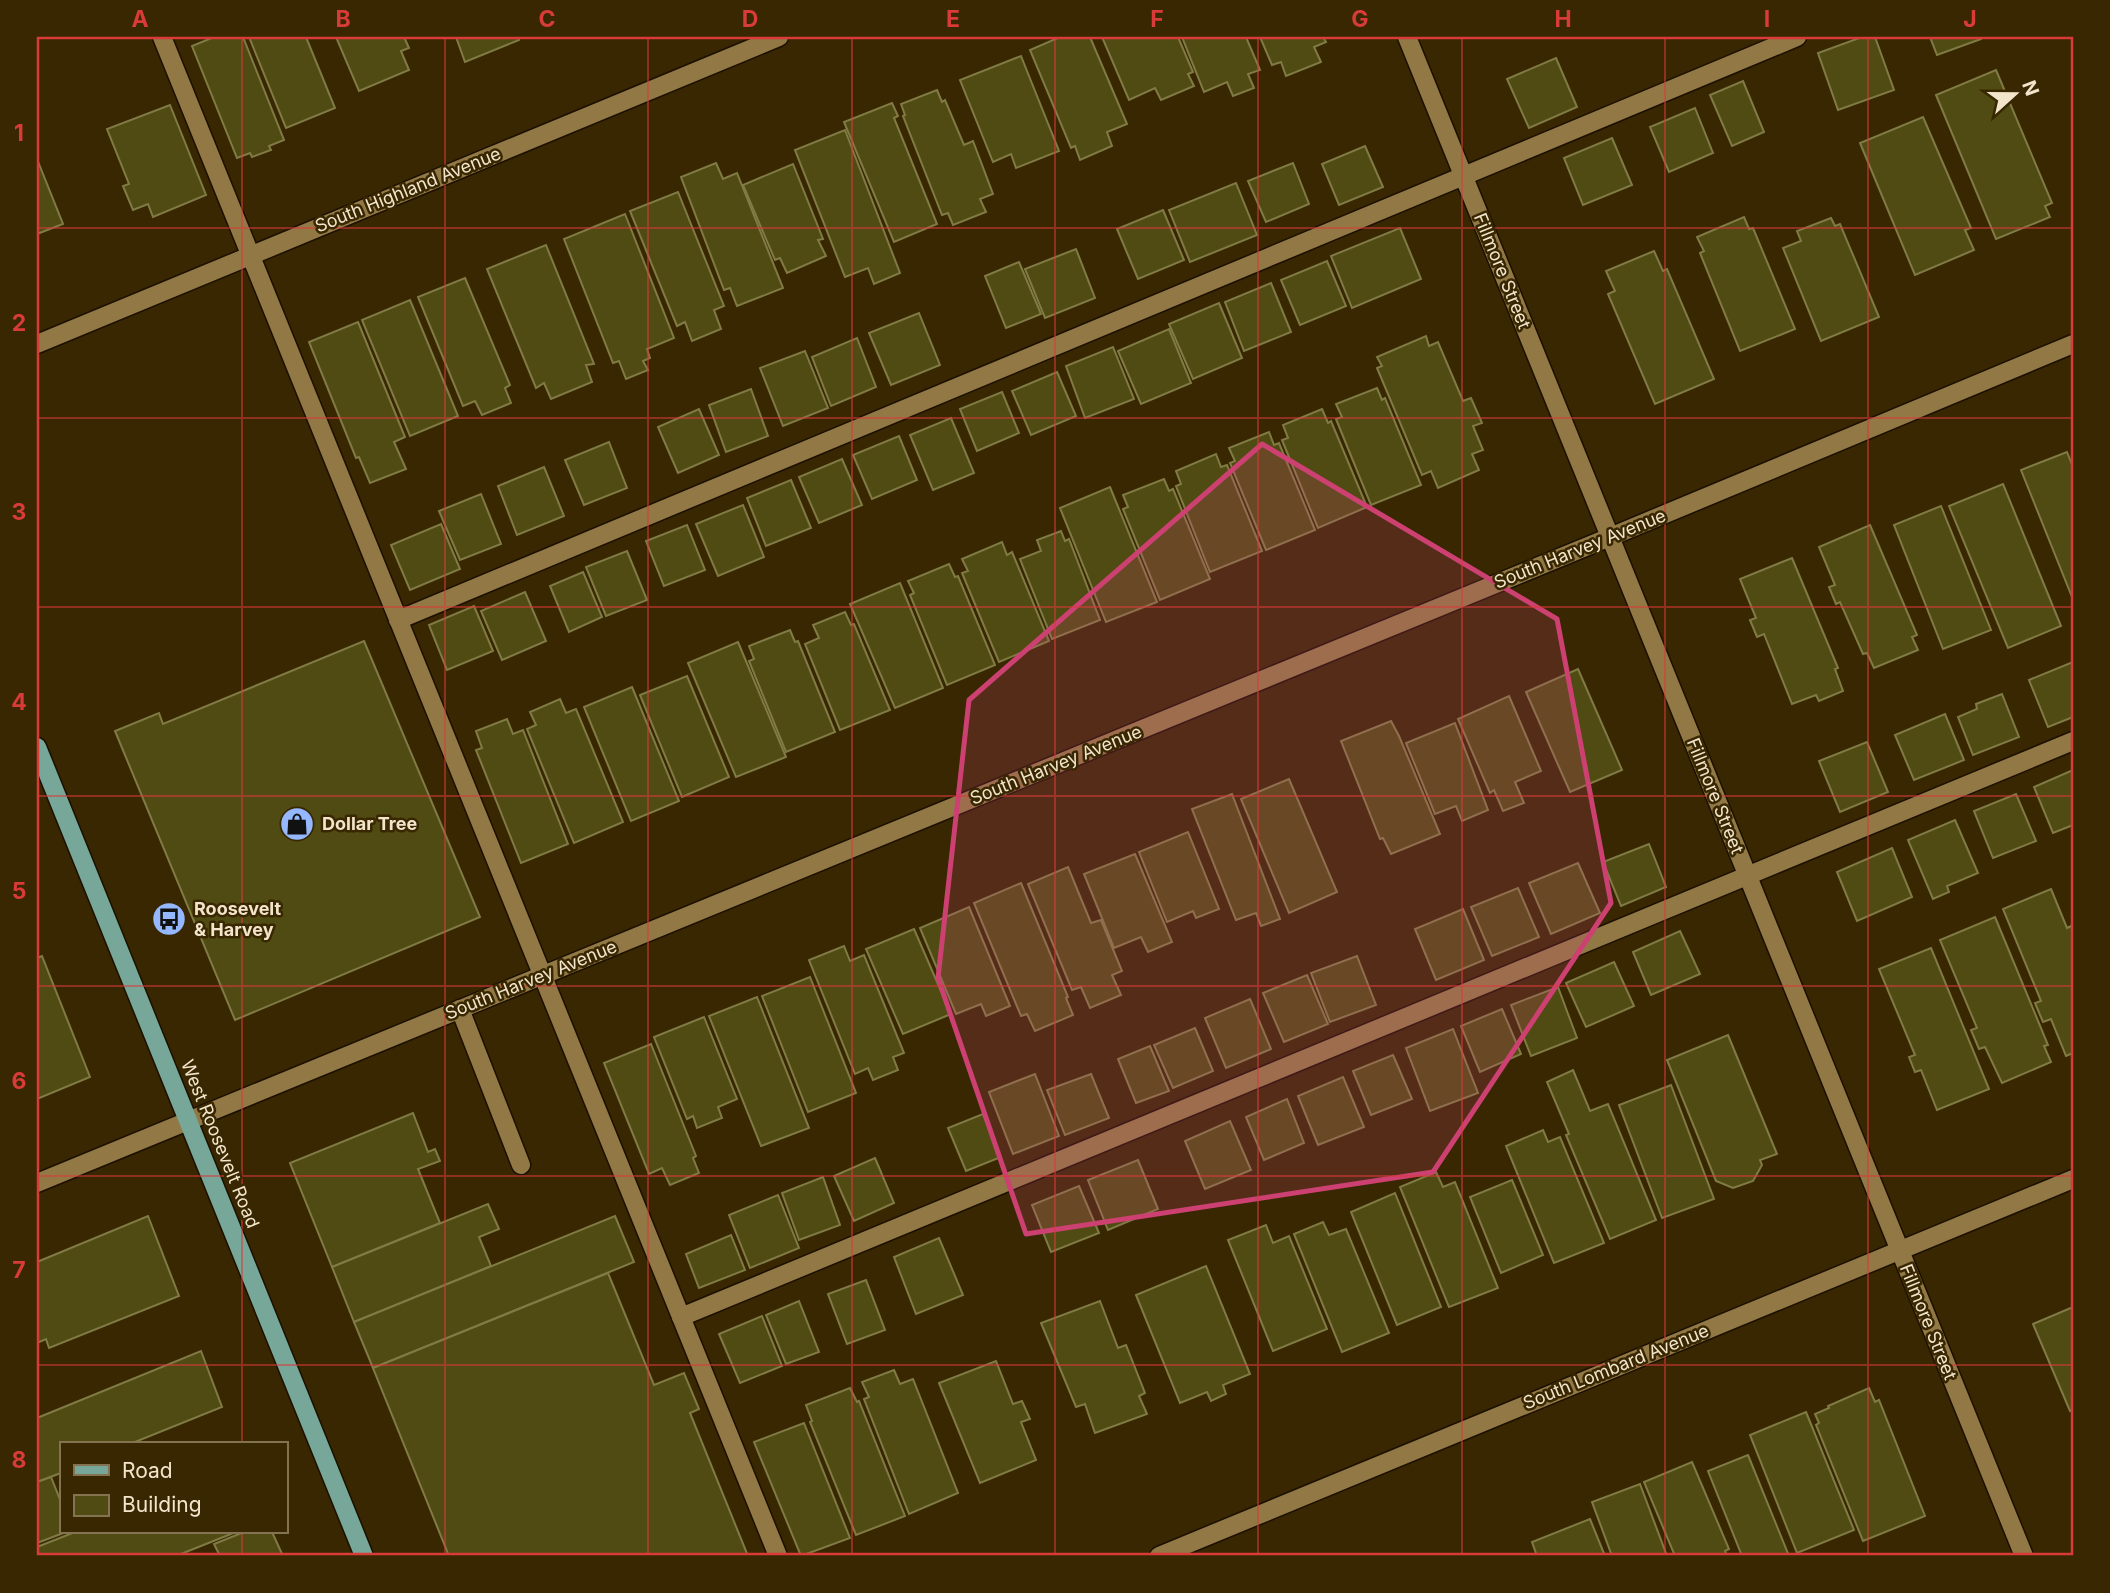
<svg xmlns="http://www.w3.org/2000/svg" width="2110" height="1593" font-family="Inter,sans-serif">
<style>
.building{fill:#504b12;stroke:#807b45;stroke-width:2}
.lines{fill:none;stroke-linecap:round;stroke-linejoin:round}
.minor-casing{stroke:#1c1000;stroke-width:21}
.major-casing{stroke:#1c1000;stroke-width:21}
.minor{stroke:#917845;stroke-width:18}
.major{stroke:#76a799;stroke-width:18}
.marked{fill:#cc4171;fill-opacity:0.2;stroke:#cc4171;stroke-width:5;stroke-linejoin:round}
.grid{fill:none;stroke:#d93b38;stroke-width:2;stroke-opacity:0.55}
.labels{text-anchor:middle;stroke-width:5;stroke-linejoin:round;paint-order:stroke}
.street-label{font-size:18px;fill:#f3e5cb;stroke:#382700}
.poi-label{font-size:18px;font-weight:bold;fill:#f3e5cb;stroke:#382700;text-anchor:start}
.neatline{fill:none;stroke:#d93b38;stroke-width:2.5}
.grid-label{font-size:23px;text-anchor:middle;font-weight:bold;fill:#d93b38}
</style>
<rect width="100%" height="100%" fill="#382700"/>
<g class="building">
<polygon points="214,37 243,37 284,140 269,146 271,150 252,157 250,153 237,158 192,46"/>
<polygon points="249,37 306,37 335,108 286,128"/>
<polygon points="336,37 404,37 409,48 401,51 409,70 359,91"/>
<polygon points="456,37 518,37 519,40 465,62"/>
<polygon points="1060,37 1090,37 1127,124 1107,132 1112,146 1080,160 1075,146 1071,148 1030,50"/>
<polygon points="1102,37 1178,37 1193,72 1188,74 1194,86 1161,100 1155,88 1129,100"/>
<polygon points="1182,37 1246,37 1260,70 1248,74 1254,88 1233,96 1227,82 1204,92"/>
<polygon points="1260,37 1323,37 1326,42 1314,47 1321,62 1286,76 1281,62 1272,65"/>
<polygon points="1862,37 1875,37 1894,90 1838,110 1818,53"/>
<polygon points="1930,37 1981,37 1981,39 1937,55"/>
<polygon points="1021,56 1059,151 1016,168 1011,154 993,162 960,80"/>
<polygon points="1556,58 1577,107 1529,128 1507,79"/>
<polygon points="1996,70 2052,203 2045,206 2050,217 1996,239 1936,95"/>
<polygon points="1743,81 1764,132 1732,146 1710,95"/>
<polygon points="937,90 942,102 945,100 964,145 973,141 993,194 980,199 986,212 953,225 948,213 942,215 903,116 905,115 901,104"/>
<polygon points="892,103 898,116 894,118 937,224 894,242 844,122"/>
<polygon points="170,105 206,195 153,217 148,204 133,210 123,186 129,184 107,129"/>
<polygon points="1695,108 1713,153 1669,172 1650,127"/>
<polygon points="1923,117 1971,228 1965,230 1974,250 1915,275 1860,143"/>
<polygon points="845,130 900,273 874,284 868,268 845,277 795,150"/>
<polygon points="1612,138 1632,185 1583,205 1564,158"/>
<polygon points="1365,146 1383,187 1339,205 1322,164"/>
<polygon points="37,159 63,224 37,234"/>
<polygon points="716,163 723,179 737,173 783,288 737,306 730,288 724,290 681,177"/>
<polygon points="1293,163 1309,204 1266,222 1248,181"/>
<polygon points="793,164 823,239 818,240 826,256 787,273 780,258 775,260 743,185"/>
<polygon points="1236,183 1257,235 1190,262 1169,210"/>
<polygon points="678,192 724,306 714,310 721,329 692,341 685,322 677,326 630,211"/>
<polygon points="1163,210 1184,260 1138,279 1117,229"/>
<polygon points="625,214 674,338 647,349 650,358 643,361 648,370 626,379 619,361 613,363 564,239"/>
<polygon points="1744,217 1749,229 1753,228 1795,329 1740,351 1700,253 1704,251 1697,237"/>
<polygon points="1831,218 1835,226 1840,224 1879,317 1821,341 1783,248 1801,241 1797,231"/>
<polygon points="1400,228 1421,279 1352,308 1331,256"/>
<polygon points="546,245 594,364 586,365 592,382 551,399 544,383 536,388 487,269"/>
<polygon points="1076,249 1095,298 1045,318 1025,269"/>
<polygon points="1654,251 1663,271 1667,269 1714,379 1655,404 1608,294 1615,291 1606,271"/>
<polygon points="1327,261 1346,306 1300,325 1281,280"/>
<polygon points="1019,262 1041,314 1006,328 985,276"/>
<polygon points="465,278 510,385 505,388 511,403 482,415 475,401 463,406 418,297"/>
<polygon points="1271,283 1291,332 1244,351 1225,302"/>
<polygon points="410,300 458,416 410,436 362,320"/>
<polygon points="1219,303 1242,358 1193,379 1169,324"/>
<polygon points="919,313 940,365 891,385 869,333"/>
<polygon points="358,322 405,437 394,442 406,469 370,483 359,457 356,458 309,342"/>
<polygon points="1169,329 1191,383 1141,404 1118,351"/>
<polygon points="1426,336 1429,346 1438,342 1463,401 1471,398 1482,423 1473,426 1483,450 1472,454 1479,470 1438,488 1431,471 1422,475 1377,368 1382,366 1377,357"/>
<polygon points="857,338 876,387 831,406 812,357"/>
<polygon points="1113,347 1134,399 1085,418 1066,366"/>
<polygon points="805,351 828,408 783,426 760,368"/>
<polygon points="1057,372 1076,416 1031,435 1012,391"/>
<polygon points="1377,388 1382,400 1385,398 1421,485 1371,505 1336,419 1342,417 1336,404"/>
<polygon points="751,389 768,436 726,452 709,405"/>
<polygon points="1002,392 1019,433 977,451 960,409"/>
<polygon points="699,409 719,455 678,473 658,427"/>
<polygon points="1322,409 1328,423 1331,421 1367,507 1318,528 1282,440 1288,438 1283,425"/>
<polygon points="951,418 974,473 933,490 910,435"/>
<polygon points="1269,432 1274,445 1279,443 1315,530 1266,550 1230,463 1235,461 1229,448"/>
<polygon points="899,436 917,480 872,499 853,455"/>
<polygon points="609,442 627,488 584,505 565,460"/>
<polygon points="2067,452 2073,467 2072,597 2021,470"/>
<polygon points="1216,454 1221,467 1227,465 1262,551 1210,572 1176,486 1181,484 1176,471"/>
<polygon points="842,459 862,505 819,523 799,477"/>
<polygon points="544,467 564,516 517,535 498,486"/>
<polygon points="1164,479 1169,491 1173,489 1210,579 1160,600 1123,509 1128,507 1123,495"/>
<polygon points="791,480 811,528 766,546 747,498"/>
<polygon points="2003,484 2061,626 2008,648 1949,506"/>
<polygon points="1110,487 1157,602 1106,622 1060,508"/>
<polygon points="481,494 501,544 460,560 439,511"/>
<polygon points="743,505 764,557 718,576 696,524"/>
<polygon points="1941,506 1991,630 1943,649 1894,525"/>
<polygon points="441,524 460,569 410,590 391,545"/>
<polygon points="687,525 705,570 664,586 646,541"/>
<polygon points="1870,525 1917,635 1912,637 1918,650 1874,668 1867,653 1863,654 1840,602 1836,604 1829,587 1835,585 1819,547"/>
<polygon points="1061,531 1065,541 1069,539 1100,620 1052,639 1020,559 1041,551 1037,540"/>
<polygon points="1002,542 1007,555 1012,552 1049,641 999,662 962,573 968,571 962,559"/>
<polygon points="627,551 647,600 606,616 586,567"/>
<polygon points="1792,558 1838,668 1835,669 1843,691 1819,701 1816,695 1792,704 1764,634 1757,637 1750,620 1756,618 1740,579"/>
<polygon points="949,564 955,577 958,576 995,665 947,685 910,595 914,593 908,581"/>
<polygon points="583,572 602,617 569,632 550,586"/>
<polygon points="900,583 943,688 895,708 850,604"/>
<polygon points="525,592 546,641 502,660 481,611"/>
<polygon points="474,606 493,651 447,670 429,625"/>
<polygon points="845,612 851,625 854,624 890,710 840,730 805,644 819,638 813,625"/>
<polygon points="790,630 795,642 798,641 835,732 786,752 749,661 754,659 749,646"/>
<polygon points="364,641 480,917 235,1020 115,731 159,713 163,724"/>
<polygon points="738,642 786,757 736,777 688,663"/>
<polygon points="2073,662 2073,717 2048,727 2029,680"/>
<polygon points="1578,669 1622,770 1570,792 1526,692"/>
<polygon points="687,676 729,777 682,797 640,695"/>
<polygon points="632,687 679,801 631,821 584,707"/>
<polygon points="2002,694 2019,737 1973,755 1958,717 1977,709 1976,704"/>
<polygon points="1509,696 1541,771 1515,782 1524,803 1503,811 1494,790 1490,793 1458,719"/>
<polygon points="560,699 566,713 576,709 623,822 574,843 527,729 536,725 530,712"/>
<polygon points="1945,714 1964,760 1914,780 1895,735"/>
<polygon points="507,719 513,734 523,730 568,844 521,863 476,750 482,748 476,731"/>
<polygon points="1391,721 1399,736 1440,834 1391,854 1383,838 1380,839 1341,741"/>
<polygon points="1455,723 1488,810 1462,821 1456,806 1435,814 1406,743"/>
<polygon points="1867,742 1888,792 1840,812 1819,761"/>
<polygon points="2073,770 2073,825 2053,833 2034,787"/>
<polygon points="1289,779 1337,892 1289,913 1241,799"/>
<polygon points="1232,794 1280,919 1261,926 1256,913 1236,920 1192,809"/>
<polygon points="2016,794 2036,841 1993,858 1974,811"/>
<polygon points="1955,820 1978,873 1947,886 1949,892 1933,899 1908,840"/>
<polygon points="1188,832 1219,909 1196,918 1193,911 1167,922 1139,852"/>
<polygon points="1649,844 1666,887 1621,906 1603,862"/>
<polygon points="1892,848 1912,897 1857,921 1837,872"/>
<polygon points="1135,854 1172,942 1148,952 1141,937 1114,948 1084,874"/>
<polygon points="1578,863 1600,913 1551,934 1529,883"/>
<polygon points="1068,867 1091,923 1101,920 1122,971 1112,975 1121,995 1090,1008 1081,987 1072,990 1028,884"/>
<polygon points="1021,883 1068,997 1066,998 1073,1015 1035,1031 1027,1014 1021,1016 974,903"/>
<polygon points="1518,888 1539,937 1492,956 1471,907"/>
<polygon points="2051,889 2067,928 2071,926 2073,932 2073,1053 2066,1056 2051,1019 2043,1022 2035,1003 2041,1001 2003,909"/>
<polygon points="969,907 1010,1006 986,1016 981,1004 956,1014 920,928"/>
<polygon points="1463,909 1484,960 1436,980 1415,929"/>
<polygon points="1995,917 2048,1045 2044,1046 2051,1062 2002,1083 1985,1047 1979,1049 1971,1030 1977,1028 1940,940"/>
<polygon points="914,929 951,1014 903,1034 866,949"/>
<polygon points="1680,931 1700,974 1651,995 1633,952"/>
<polygon points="844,946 850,961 864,955 904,1053 893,1057 898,1070 873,1080 868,1068 855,1074 809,960"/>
<polygon points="1931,948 1989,1089 1937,1110 1921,1070 1915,1072 1909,1057 1915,1055 1879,969"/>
<polygon points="42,956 90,1077 37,1099 37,958"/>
<polygon points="1357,956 1376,1005 1330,1022 1311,973"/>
<polygon points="1614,962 1634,1006 1586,1027 1566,983"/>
<polygon points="1307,975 1328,1024 1284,1042 1263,993"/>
<polygon points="810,977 856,1093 808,1112 762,996"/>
<polygon points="1558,987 1577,1038 1531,1056 1511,1005"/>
<polygon points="757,997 809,1128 761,1146 709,1016"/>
<polygon points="1250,999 1271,1049 1226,1068 1205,1018"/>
<polygon points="1502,1009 1521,1054 1480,1072 1461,1026"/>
<polygon points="704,1017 737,1099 718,1107 722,1118 697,1128 693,1116 687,1119 654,1037"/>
<polygon points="1195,1028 1213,1071 1173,1088 1154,1045"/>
<polygon points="1453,1029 1478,1093 1430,1111 1406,1048"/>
<polygon points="1728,1035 1777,1154 1760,1160 1762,1165 1753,1181 1733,1188 1716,1181 1667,1060"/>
<polygon points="651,1044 696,1156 693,1158 699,1173 670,1185 662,1168 649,1174 604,1063"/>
<polygon points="1150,1046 1169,1091 1136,1103 1118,1059"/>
<polygon points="1393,1055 1412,1099 1371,1115 1353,1071"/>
<polygon points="1573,1070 1590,1111 1608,1104 1656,1220 1610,1239 1566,1135 1569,1134 1547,1082"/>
<polygon points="1035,1074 1059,1136 1013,1154 989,1092"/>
<polygon points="1091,1074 1109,1118 1065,1135 1047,1090"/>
<polygon points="1343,1077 1364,1127 1318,1145 1298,1096"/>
<polygon points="1671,1085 1714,1199 1662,1218 1619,1105"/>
<polygon points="1287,1099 1304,1143 1264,1160 1246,1117"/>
<polygon points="413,1113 428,1152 435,1149 440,1161 418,1169 440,1223 332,1267 290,1163"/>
<polygon points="983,1114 1001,1157 966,1171 948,1128"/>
<polygon points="1230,1121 1251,1170 1205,1189 1185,1141"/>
<polygon points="1543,1130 1548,1142 1560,1137 1604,1243 1554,1263 1506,1146"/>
<polygon points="875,1158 894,1203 854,1221 834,1176"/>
<polygon points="1138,1160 1158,1209 1108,1230 1088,1180"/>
<polygon points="1436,1172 1443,1187 1455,1182 1498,1288 1449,1307 1400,1187"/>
<polygon points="823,1177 840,1225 799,1240 782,1193"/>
<polygon points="1512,1180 1543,1255 1501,1273 1470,1197"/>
<polygon points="1079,1186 1099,1233 1051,1252 1032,1205"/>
<polygon points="1395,1193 1441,1307 1397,1325 1351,1212"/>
<polygon points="778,1195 799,1248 750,1268 729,1215"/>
<polygon points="488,1204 499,1229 479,1237 491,1266 354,1322 332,1267"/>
<polygon points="148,1216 179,1296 49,1348 46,1339 37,1343 37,1262"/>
<polygon points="615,1216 634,1262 373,1368 354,1322"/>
<polygon points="1323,1222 1329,1235 1346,1229 1389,1333 1342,1352 1294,1234"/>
<polygon points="1266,1225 1273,1243 1289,1236 1327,1329 1273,1351 1228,1240"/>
<polygon points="731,1235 745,1270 699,1288 686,1254"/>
<polygon points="939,1238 963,1295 916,1314 894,1257"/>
<polygon points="1206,1266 1250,1374 1223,1385 1226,1394 1211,1401 1207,1392 1180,1403 1136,1295"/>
<polygon points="608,1273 654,1385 684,1373 699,1409 690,1413 748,1556 449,1556 373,1368"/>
<polygon points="866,1280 885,1330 847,1344 828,1294"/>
<polygon points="799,1301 819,1352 786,1364 766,1315"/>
<polygon points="1100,1301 1118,1348 1126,1345 1145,1393 1139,1396 1147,1414 1095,1433 1085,1404 1076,1407 1041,1323"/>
<polygon points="2073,1307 2073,1409 2070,1411 2033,1324"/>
<polygon points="762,1316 782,1366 740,1383 719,1334"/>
<polygon points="201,1351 222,1407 130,1444 61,1444 61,1473 37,1482 37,1418"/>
<polygon points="996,1361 1013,1404 1022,1401 1030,1419 1021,1422 1036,1460 980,1483 939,1383"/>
<polygon points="894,1370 900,1384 913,1379 958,1493 909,1514 864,1399 869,1397 862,1382"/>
<polygon points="850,1388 857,1402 859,1401 905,1516 856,1535 810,1422 812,1421 806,1405"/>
<polygon points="1869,1388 1875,1402 1879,1400 1925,1516 1863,1541 1816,1425 1819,1423 1815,1414 1829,1408 1828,1406"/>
<polygon points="1806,1412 1854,1530 1797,1553 1750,1435"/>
<polygon points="804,1423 850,1538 801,1556 754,1442"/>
<polygon points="1748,1455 1789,1556 1742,1556 1708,1471"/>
<polygon points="1692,1462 1729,1549 1725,1551 1727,1556 1675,1556 1644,1482"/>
<polygon points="51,1477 61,1502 61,1532 66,1532 37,1543 37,1482"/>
<polygon points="1640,1484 1667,1556 1612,1556 1592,1502"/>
<polygon points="1590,1519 1605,1556 1537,1556 1532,1542"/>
<polygon points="75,1532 236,1532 176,1556 37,1556 37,1547"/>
<polygon points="244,1532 272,1532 283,1556 220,1556 214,1544"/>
</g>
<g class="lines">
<g class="minor-casing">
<g id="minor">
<polyline points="162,37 778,1556"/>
<polyline points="1407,37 2024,1556"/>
<polyline points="37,344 779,37"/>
<polyline points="398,620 1797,37"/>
<polyline points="460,1009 521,1165"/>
<polyline points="37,1183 1610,537 2073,344"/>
<polyline points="681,1317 2073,741"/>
<polyline points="1159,1556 2073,1179"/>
</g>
</g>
<g class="major-casing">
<polyline id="major" points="37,747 364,1556"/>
</g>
<use href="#minor" class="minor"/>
<use href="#major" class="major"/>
</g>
<path class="marked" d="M1262,444l295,175 54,284 -178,269 -407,62 -88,-256 31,-278z"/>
<path class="grid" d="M242,37v1407M445,37v1519M648,37v1519M852,37v1519M1055,37v1519M1258,37v1519M1462,37v1519M1665,37v1519M1868,37v1519M37,228h2036M37,418h2036M37,607h2036M37,796h2036M37,986h2036M37,1176h2036M37,1365h2036M242,1532v24"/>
<defs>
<g id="shop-disc" transform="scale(1.75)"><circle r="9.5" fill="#95b7fd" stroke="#382700"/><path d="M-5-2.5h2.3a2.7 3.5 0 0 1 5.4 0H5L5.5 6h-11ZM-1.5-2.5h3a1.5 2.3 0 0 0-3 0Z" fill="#111"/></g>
<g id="bus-disc" transform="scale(1.75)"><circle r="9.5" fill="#95b7fd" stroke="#382700"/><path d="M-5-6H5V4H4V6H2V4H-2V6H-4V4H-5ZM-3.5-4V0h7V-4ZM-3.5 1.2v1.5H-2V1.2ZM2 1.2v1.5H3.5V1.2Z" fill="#111"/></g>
</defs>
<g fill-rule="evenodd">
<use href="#shop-disc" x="297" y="824"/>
<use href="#bus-disc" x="169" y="919"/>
</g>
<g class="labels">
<g class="street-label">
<text transform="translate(408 190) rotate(-22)" y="6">South Highland Avenue</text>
<text transform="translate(1502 271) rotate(68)" y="6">Fillmore Street</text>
<text transform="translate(1580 549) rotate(-22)" y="6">South Harvey Avenue</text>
<text transform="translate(1056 765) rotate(-22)" y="6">South Harvey Avenue</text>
<text transform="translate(1715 796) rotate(68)" y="6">Fillmore Street</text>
<text transform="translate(531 980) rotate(-22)" y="6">South Harvey Avenue</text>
<text transform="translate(220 1144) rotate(68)" y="6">West Roosevelt Road</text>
<text transform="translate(1928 1322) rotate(68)" y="6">Fillmore Street</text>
<text transform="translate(1616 1367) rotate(-22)" y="6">South Lombard Avenue</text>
</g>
<g class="poi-label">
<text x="322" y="830">Dollar Tree</text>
<text x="194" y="915">Roosevelt<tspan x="194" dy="21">&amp; Harvey</tspan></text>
</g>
</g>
<rect width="2110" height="1593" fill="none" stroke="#382700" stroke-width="77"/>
<rect x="60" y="1442" width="228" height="91" fill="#382700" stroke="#837351" stroke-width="2"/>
<rect x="74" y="1465" width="35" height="10" fill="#76a799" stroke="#837351" stroke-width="2"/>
<text x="122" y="1478" font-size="21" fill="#f3e5cb">Road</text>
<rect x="74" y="1495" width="35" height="21" fill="#504b12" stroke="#837351" stroke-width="2"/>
<text x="122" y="1512" font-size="21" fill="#f3e5cb">Building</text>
<g transform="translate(2015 94) rotate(69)" stroke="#382700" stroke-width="5" paint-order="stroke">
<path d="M0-5L12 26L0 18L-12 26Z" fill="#f3e5cb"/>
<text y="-10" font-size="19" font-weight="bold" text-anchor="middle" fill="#f3e5cb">N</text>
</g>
<rect x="38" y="38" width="2034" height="1516" class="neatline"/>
<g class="grid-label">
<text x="140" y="27">A</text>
<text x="343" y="27">B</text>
<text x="547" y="27">C</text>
<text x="750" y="27">D</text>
<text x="953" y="27">E</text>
<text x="1157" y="27">F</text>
<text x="1360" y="27">G</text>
<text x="1563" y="27">H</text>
<text x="1767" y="27">I</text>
<text x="1970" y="27">J</text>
<text x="19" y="141">1</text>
<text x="19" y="331">2</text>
<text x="19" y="520">3</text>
<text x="19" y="710">4</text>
<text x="19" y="899">5</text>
<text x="19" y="1089">6</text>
<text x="19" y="1278">7</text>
<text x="19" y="1468">8</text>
</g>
</svg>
